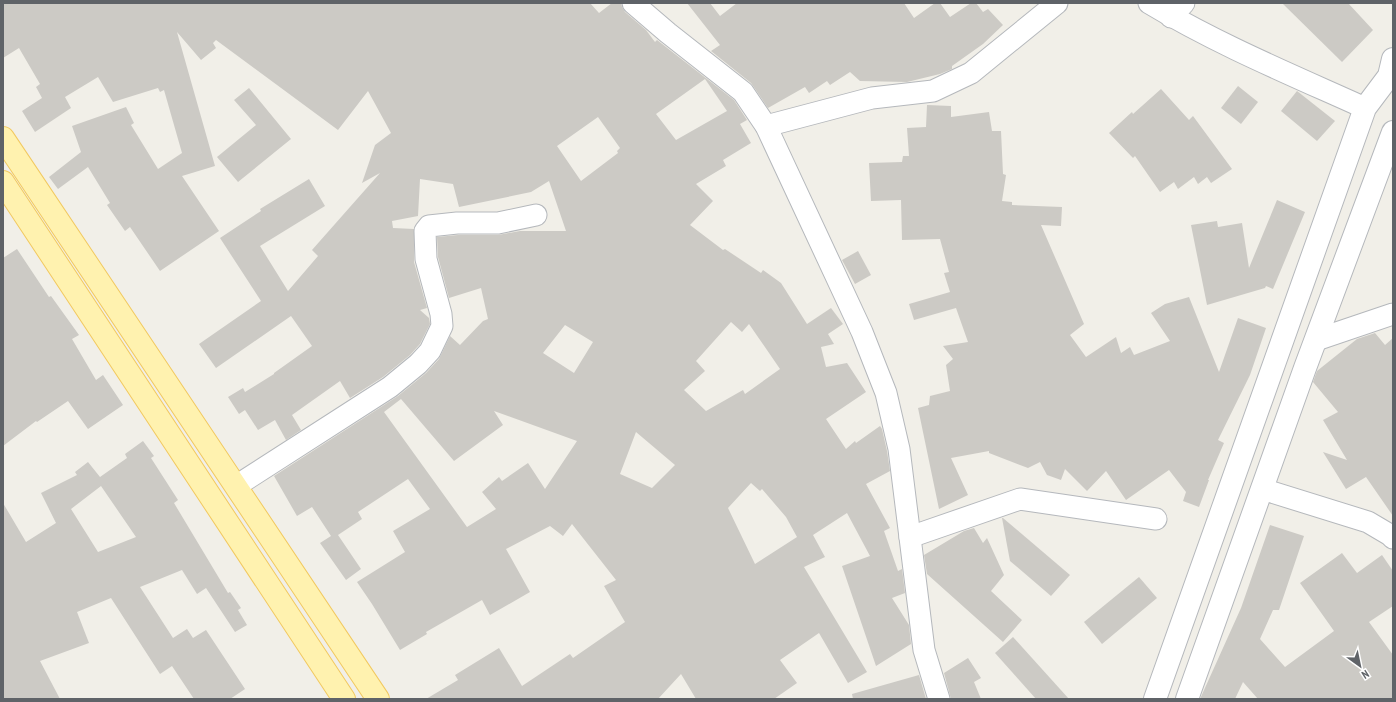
<svg xmlns="http://www.w3.org/2000/svg" width="1396" height="702" font-family="'PT Sans Narrow',sans-serif">
<style>
.building{fill:#cccac5;fill-rule:evenodd}
.lines{fill:none;stroke-linecap:round;stroke-linejoin:round}
.minor-casing{stroke:#b5b8bc;stroke-width:23}
.tertiary-casing{stroke:#b5b8bc;stroke-width:24}
.primary-casing{stroke:#f2c960;stroke-width:24}
.minor{stroke:#fff;stroke-width:21}
.tertiary{stroke:#fff;stroke-width:22}
.primary{stroke:#fff2af;stroke-width:22}
</style>
<rect width="100%" height="100%" fill="#f1efe8"/>
<g class="building">
<path d="M3,3h587l9,10 13,-10h9l1,4 3,5 21,18 9,12 2,-2 77,60 13,20 -7,4 11,19 -28,17 3,6 -30,18 17,17 -23,24 33,25 2,-1 36,24 2,-3 18,13 26,41 24,-16 12,16 -15,10 6,10 -13,3 5,20 21,-4 19,29 -40,27 20,30 9,-8 1,2 24,-17 2,3 5,22 3,20 -24,13 24,44 -6,3 14,40 4,-2 3,24 -13,5 17,27 2,19 -35,22 -34,-100 28,-10 -23,-43 -34,22 12,22 -21,10 63,105 -19,11 -29,-50 -39,27 17,23 -23,16h-78l-15,-25 -23,25h-232l32,-19 -3,-5 44,-27 23,38 48,-32 3,4 52,-36 -21,-36 12,-6 -44,-56 -9,12 -13,-10 -44,23 24,43 -40,23 -8,-15 -56,32 1,2 -27,16 -28,-46 -15,-22 48,-30 -12,-21 37,-22 -22,-30 -50,33 4,7 -24,16 23,34 -15,11 -26,-37 11,-7 -19,-29 -15,9 -23,-40 124,-80 28,-23 13,-14 11,-23 10,9 23,-24 5,-2 -7,-31 -32,10 -11,-41 -1,-20 21,-2h40l22,-4h46l-17,-50 -18,11 -72,15 -6,-23 -33,-5 -2,37 -26,5 1,7 21,1v33l13,46 -7,2 9,8 1,6 -10,20 -10,11 -27,22 -33,21 -10,-17 -48,34 9,15 -15,10 -11,-20 -17,10 -13,-20 -6,4 -11,-17 15,-9 2,4 29,-18v-1l38,-27 -21,-30 -75,52 -17,-24 62,-43 -41,-63 41,-27 -1,-2 49,-30 16,27 -65,40 28,45 30,-35 -6,-6 68,-77 -18,10 13,-38 16,-12 -23,-42 -30,39 -122,-90 -3,3 3,5 -15,12 -24,-28 38,134 -33,10 37,55 -59,40 -30,-44 -5,4 -18,-26 3,-2 -22,-36 -30,22 -9,-12 32,-25 -9,-26 54,-19 8,16 -3,2 27,44 24,-16 -18,-63 -4,2 -2,-4 -45,14 -15,-25 -33,20 6,11 -36,24 -13,-21 20,-13 -6,-11 4,-3 -21,-36 -16,10zM705,79l22,32 -51,29 -20,-26zM598,117l22,31 -3,3 1,2 -37,28 -24,-35zM731,322l11,10 7,-8 31,45 -35,25 -2,-4 -37,21 -22,-21 21,-19 -9,-10zM565,325l28,17 -19,31 -31,-20zM401,399l53,62 49,-36 -9,-14 83,30 -32,48 -17,-26 -26,18 -3,-4 -17,15 14,17 -29,18 -83,-115zM636,432l39,33 -23,23 -32,-14zM751,483l9,8 2,-2 24,28 11,20 -42,27 -27,-56z"/>
<polygon points="687,3 710,3 720,16 737,3 904,3 914,18 935,3 940,3 950,17 971,3 976,3 983,12 988,9 1003,25 983,44 952,66 952,69 940,74 907,82 860,81 850,72 830,85 827,81 809,93 805,87 768,108 751,83 711,51 720,45"/>
<polygon points="1282,3 1348,3 1373,30 1342,62"/>
<polygon points="1238,86 1258,102 1241,124 1221,108"/>
<polygon points="249,88 291,139 238,182 217,157 256,125 234,100"/>
<polygon points="1161,89 1189,120 1193,116 1232,169 1211,183 1207,177 1198,184 1194,177 1178,189 1174,182 1160,192 1135,156 1133,158 1109,133 1132,112 1133,114"/>
<polygon points="1297,91 1335,121 1317,141 1281,111"/>
<polygon points="927,105 951,106 951,117 989,112 992,131 1001,131 1003,174 1006,175 1002,201 1012,202 1012,205 1062,207 1061,226 1041,225 1084,324 1070,335 1086,357 1116,337 1121,353 1130,347 1134,355 1170,341 1151,313 1165,304 1189,297 1219,372 1238,318 1266,328 1250,375 1218,440 1224,443 1208,480 1209,480 1199,507 1183,501 1186,492 1169,470 1126,500 1106,471 1087,491 1065,469 1061,480 1047,475 1040,462 1028,468 989,453 989,451 951,458 968,495 939,509 918,408 929,405 930,396 950,391 946,365 953,359 943,346 968,342 956,308 914,320 909,304 950,292 944,273 949,272 940,239 902,240 901,200 871,201 869,163 902,162 903,156 909,156 907,128 926,127"/>
<polygon points="1277,200 1305,212 1273,289 1266,286 1265,288 1207,305 1191,225 1217,221 1218,227 1242,223 1249,268"/>
<polygon points="17,249 49,297 51,296 79,335 72,339 96,380 103,375 123,405 88,429 68,401 37,422 36,421 3,446 3,258"/>
<polygon points="858,251 871,275 855,284 842,260"/>
<polygon points="1375,333 1385,345 1393,338 1393,516 1366,477 1346,489 1323,452 1347,460 1323,420 1338,412 1313,382 1317,371 1357,339"/>
<path d="M143,441l11,15 -3,2 27,42 -4,3 54,90 2,-1 11,16 -3,2 9,15 -12,7 -29,-44 -9,6 -15,-24 -42,17 33,51 14,-9 6,9 13,-8 39,59 -15,10h-36l-22,-33 -12,8 -49,-76 -34,14 12,31 -49,18 20,38h-57v-196l23,39 30,-19 -15,-30 36,-18 -2,-3 13,-10 12,15 27,-19 -2,-4zM101,486l35,51 -38,15 -27,-43z"/>
<polygon points="1002,518 1003,518 1070,575 1051,596 1010,561"/>
<polygon points="1270,525 1304,536 1279,610 1273,610 1260,639 1285,667 1334,631 1300,583 1342,553 1357,573 1382,555 1393,571 1393,606 1369,622 1393,655 1393,699 1258,699 1243,682 1235,699 1200,699 1241,608"/>
<polygon points="974,528 983,543 987,538 1004,575 991,591 1022,620 1003,642 927,574 924,555 964,531"/>
<polygon points="1139,577 1157,598 1102,644 1084,622"/>
<polygon points="1013,637 1069,699 1036,699 995,653"/>
<polygon points="968,658 981,678 974,682 981,699 951,699 944,673"/>
<polygon points="919,675 926,699 853,699 852,694"/>
</g>
<g class="lines">
<g class="minor-casing">
<g id="minor">
<polyline points="633,3 668,33 743,92 766,126 862,332 886,393 899,449 924,650 939,699"/>
<path d="M1149,3c68,41 143,72 216,105"/>
<polyline points="1171,17 1184,3"/>
<polyline points="766,126 872,98 933,91 971,73 1057,3"/>
<polyline points="1316,340 1393,314"/>
<polyline points="236,486 390,387 418,364 430,351 442,326 441,314 426,259 425,231 429,226 457,223 498,223 536,215"/>
<polyline points="1262,489 1368,522 1390,535 1393,538"/>
<polyline points="910,537 1020,499 1156,519"/>
</g>
</g>
<g class="tertiary-casing">
<g id="tertiary">
<polyline points="1155,699 1365,108 1389,76 1393,59"/>
<polyline points="1187,699 1305,368 1393,132"/>
</g>
</g>
<g class="primary-casing">
<g id="primary">
<polyline points="3,138 378,699"/>
<polyline points="3,182 344,699"/>
</g>
</g>
<use href="#minor" class="minor"/>
<use href="#tertiary" class="tertiary"/>
<use href="#primary" class="primary"/>
</g>
<rect width="1396" height="702" fill="none" stroke="#5f6368" stroke-width="8"/>
<g transform="translate(1360 666) rotate(147)" stroke="#ffffff" stroke-width="3" paint-order="stroke">
<path d="M0-3L7 15L0 10L-7 15Z" fill="#5f6368"/>
<text y="-6" font-size="11" font-weight="bold" text-anchor="middle" fill="#5f6368">N</text>
</g>
</svg>
